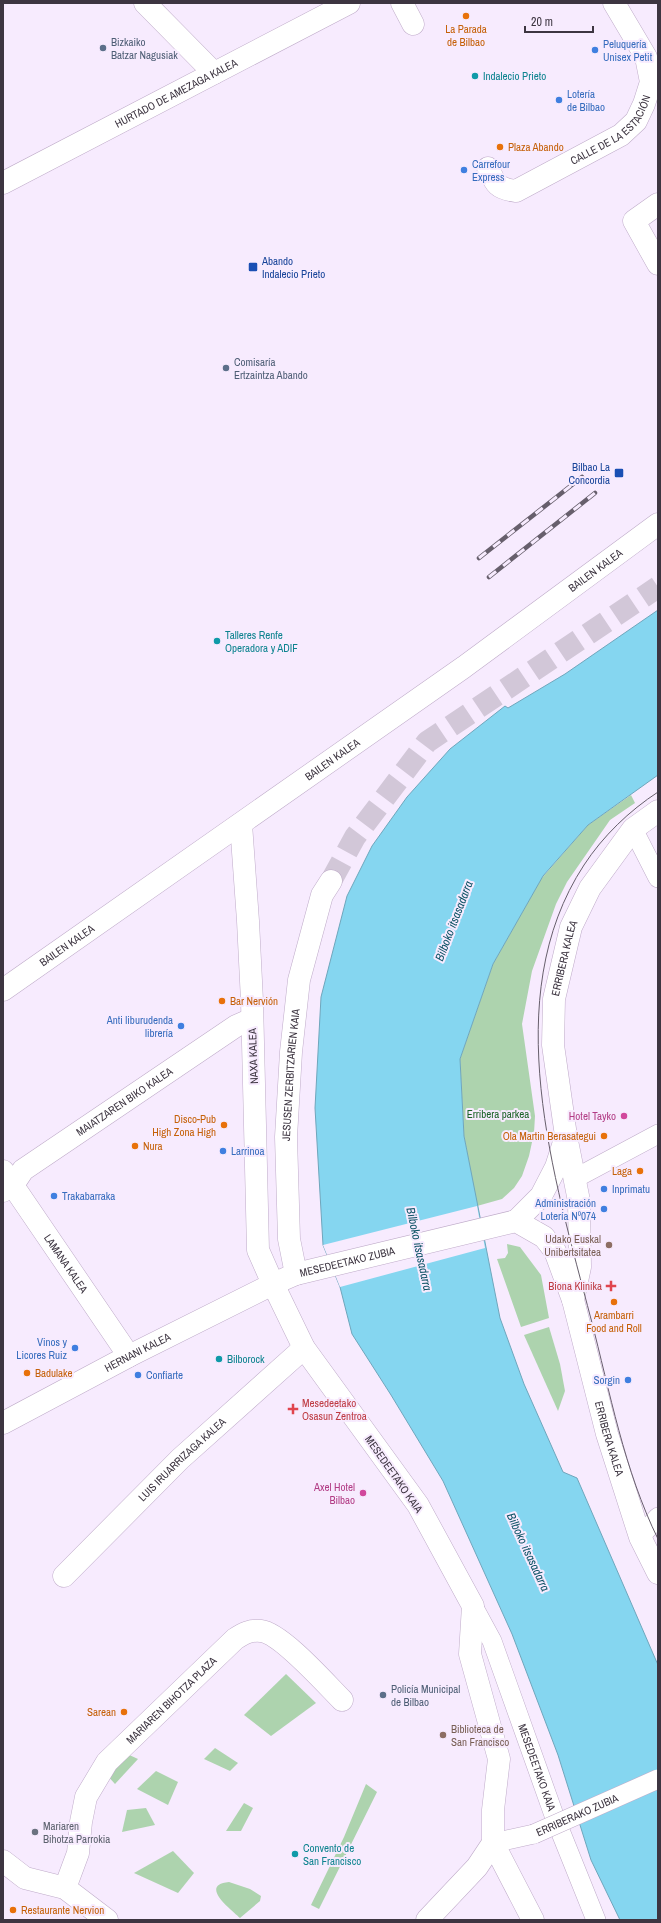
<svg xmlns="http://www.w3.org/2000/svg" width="661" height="1923" font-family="'Archivo Narrow',sans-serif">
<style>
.green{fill:#add3ae}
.water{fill:#85d6f0;stroke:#6fa6bc}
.pier{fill:#f7ebfe}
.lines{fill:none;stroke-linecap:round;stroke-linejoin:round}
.minor-tunnel{stroke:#d2c7d8;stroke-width:22;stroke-dasharray:22 11;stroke-linecap:butt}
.pedestrian-casing{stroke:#bfabc9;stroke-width:20}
.minor-casing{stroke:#bfabc9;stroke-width:23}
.tertiary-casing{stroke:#bfabc9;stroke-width:23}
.pedestrian{stroke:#fff;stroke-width:19}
.minor{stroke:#fff;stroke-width:22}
.tertiary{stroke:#fff;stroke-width:22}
.tram{stroke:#675f6c;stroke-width:1}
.rail-casing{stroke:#675f6c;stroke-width:4.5}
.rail{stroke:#f7ebfe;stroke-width:3;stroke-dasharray:9;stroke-linecap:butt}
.pedestrian-bridge-casing{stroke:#bfabc9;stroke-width:20;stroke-linecap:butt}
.pedestrian-bridge{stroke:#fff;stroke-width:19}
.food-dot{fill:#e8710a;stroke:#f7ebfe;stroke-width:1.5}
.service-dot{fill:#5c6f8a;stroke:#f7ebfe;stroke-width:1.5}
.shop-dot{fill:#3f7fe0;stroke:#f7ebfe;stroke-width:1.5}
.culture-dot{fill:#0f9aa8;stroke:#f7ebfe;stroke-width:1.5}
.transit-dot{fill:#1a4fb4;stroke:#f7ebfe;stroke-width:1.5}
.hotel-dot{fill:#d1479c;stroke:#f7ebfe;stroke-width:1.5}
.education-dot{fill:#8d6e63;stroke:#f7ebfe;stroke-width:1.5}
.health-dot{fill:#e0444e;stroke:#f7ebfe;stroke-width:1.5}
.worship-dot{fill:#6b7280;stroke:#f7ebfe;stroke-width:1.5}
.labels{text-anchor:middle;stroke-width:4;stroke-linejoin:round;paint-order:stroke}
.food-label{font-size:11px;fill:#c56008;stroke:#f7ebfe;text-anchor:start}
.service-label{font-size:11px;fill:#4e5e75;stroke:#f7ebfe;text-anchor:start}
.shop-label{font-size:11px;fill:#366cbe;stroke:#f7ebfe;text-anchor:start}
.culture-label{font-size:11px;fill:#0d838f;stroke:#f7ebfe;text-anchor:start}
.street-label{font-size:11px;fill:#3d3541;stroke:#f7ebfe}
.transit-label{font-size:11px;fill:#164399;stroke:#f7ebfe;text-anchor:start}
.park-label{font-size:11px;fill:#1b6327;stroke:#f7ebfe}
.hotel-label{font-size:11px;fill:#b23c85;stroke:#f7ebfe;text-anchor:end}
.education-label{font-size:11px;fill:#785e54;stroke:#f7ebfe;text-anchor:end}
.health-label{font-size:11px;fill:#be3a42;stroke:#f7ebfe;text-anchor:end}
.worship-label{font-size:11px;fill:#5b616d;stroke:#f7ebfe;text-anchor:start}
.water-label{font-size:12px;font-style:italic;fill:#0d5365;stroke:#f7ebfe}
</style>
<rect width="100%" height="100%" fill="#f7ebfe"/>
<g class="green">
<polygon points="631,795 635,803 610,820 567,882 556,904 532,971 522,1024 535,1116 534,1133 529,1156 522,1176 514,1188 502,1199 477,1206 464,1136 460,1059 493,964 541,879 588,825"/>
<polygon points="507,1244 520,1247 541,1275 549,1318 521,1327 497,1259 505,1258 508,1253"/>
<polygon points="549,1327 560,1364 565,1391 558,1411 524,1335"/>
<polygon points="286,1674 316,1703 271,1736 244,1715"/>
<polygon points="215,1748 238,1763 230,1771 204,1759"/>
<polygon points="125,1753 138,1759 115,1784 106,1774"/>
<polygon points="156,1771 178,1782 168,1805 137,1789"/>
<polygon points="366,1784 377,1792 319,1909 311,1905 344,1837"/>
<polygon points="244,1803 253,1808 241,1831 226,1831"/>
<polygon points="146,1808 155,1825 122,1832 127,1810"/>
<polygon points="173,1851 194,1873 178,1893 134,1873"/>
<path d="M229,1882l21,7 11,7 -1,5 -20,17c-8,-8 -42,-33 -11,-36z"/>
</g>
<polygon class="water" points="658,610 658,775 588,825 543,876 493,964 460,1059 464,1136 500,1318 524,1384 563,1472 577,1478 658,1665 658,1920 620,1920 591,1860 558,1755 512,1634 443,1481 391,1395 352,1334 340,1287 323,1245 315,1108 321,997 347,896 372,846 407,797 450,749 505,706 508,708 565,674"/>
<polygon class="pier" points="477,1206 485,1248 340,1287 323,1245"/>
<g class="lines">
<polyline class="minor-tunnel" points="331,881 355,837 427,742 658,587"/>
<g class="pedestrian-casing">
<g id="pedestrian">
<polyline points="633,829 658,878"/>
<polyline points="574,1179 658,1134"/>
<polyline points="640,1537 658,1517"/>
<path id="s1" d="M473,1606l19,35 63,177 41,102"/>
<polyline points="493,1843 534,1834"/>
</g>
</g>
<g class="minor-casing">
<g id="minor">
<polyline points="145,3 214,73"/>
<polyline points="402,3 413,24"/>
<path id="s2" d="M488,168c7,16 10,21 28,23l105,-56 15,-14 8,-17 7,-22 -5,-25 -32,-54"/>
<polyline points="658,204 634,221 658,264"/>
<path id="s3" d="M3,990l461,-323 194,-143"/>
<path id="s4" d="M3,1171l126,185"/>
<path id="s5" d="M3,1191l10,-6 10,-15 213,-144 16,-7"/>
<polyline points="516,1221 541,1196 556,1167 565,1139"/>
<path id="s6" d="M296,1274l-7,-35 -3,-102 5,-85 8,-72 23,-85 9,-14"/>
<path id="s7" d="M573,1300l7,-33 -1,-66 -13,-65 -13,-91 1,-46 17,-72 19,-39 43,-59 25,-18"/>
<path id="s8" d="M3,1423l126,-67 144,-72 -15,-34 -6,-249 -4,-80 -7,-97"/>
<path id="s9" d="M64,1576l116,-117 124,-111"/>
<polyline points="493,1843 533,1920"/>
<path id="s10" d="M65,1888l13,-35 3,-31 5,-25 21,-35 128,-123c9,-6 15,-9 26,-8 20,2 65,53 81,69"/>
</g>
</g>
<g class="tertiary-casing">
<g id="tertiary">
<path id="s11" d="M3,183l346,-180"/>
<polyline points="3,1861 25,1878 65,1888 107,1920"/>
<path id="s12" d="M427,1920l50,-53 16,-24v-33l6,-51 -29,-105 3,-48 -55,-101 -114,-157 -31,-64 23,-10 220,-53 28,16 11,14 18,49 34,134 33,103 18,36"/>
</g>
</g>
<use href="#pedestrian" class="pedestrian"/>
<use href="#minor" class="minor"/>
<use href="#tertiary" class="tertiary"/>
<path class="tram" d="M658,792c-29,19 -55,44 -74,73 -87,133 -30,312 7,454 19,73 33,151 67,220"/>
<g class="rail-casing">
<g id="rail">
<polyline points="479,558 582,477"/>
<polyline points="489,577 595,493"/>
</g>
</g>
<use href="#rail" class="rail"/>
<g class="pedestrian-bridge-casing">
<g id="pedestrian-bridge">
<path id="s13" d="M534,1834l124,-55"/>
</g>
</g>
<use href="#pedestrian-bridge" class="pedestrian-bridge"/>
</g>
<g class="food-dot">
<circle cx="466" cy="16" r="4"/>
<circle cx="500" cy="147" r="4"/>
<circle cx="222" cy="1001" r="4"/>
<circle cx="224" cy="1125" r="4"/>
<circle cx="604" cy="1136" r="4"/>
<circle cx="135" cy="1146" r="4"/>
<circle cx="640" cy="1171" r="4"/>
<circle cx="614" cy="1302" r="4"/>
<circle cx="27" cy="1373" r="4"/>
<circle cx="124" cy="1712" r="4"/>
<circle cx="13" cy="1910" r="4"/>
</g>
<g class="service-dot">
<circle cx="103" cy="48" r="4"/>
<circle cx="226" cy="368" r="4"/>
<circle cx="383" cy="1695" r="4"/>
</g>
<g class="shop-dot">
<circle cx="595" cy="50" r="4"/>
<circle cx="559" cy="100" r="4"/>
<circle cx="464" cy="170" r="4"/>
<circle cx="181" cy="1026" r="4"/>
<circle cx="223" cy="1151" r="4"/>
<circle cx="604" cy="1189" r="4"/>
<circle cx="54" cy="1196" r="4"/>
<circle cx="604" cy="1209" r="4"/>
<circle cx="75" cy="1348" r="4"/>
<circle cx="138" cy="1375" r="4"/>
<circle cx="628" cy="1380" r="4"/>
</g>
<g class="culture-dot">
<circle cx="475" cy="76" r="4"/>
<circle cx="217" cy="641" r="4"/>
<circle cx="219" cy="1359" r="4"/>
<circle cx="295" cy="1854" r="4"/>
</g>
<g class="transit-dot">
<rect x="248" y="262" width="10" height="10" rx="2"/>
<rect x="614" y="468" width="10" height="10" rx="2"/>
</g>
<g class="hotel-dot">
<circle cx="624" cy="1116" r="4"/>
<circle cx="363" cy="1493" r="4"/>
</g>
<g class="education-dot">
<circle cx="609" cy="1245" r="4"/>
<circle cx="443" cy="1735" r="4"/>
</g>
<g class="health-dot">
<path d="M609 1280h4v4h4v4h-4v4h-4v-4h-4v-4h4z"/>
<path d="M291 1403h4v4h4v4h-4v4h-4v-4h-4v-4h4z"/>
</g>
<circle class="worship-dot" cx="35" cy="1832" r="4"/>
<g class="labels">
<g class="food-label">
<text x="466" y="33" text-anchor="middle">La Parada<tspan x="466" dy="13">de Bilbao</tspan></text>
<text x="508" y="151">Plaza Abando</text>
<text x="230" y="1005">Bar Nervión</text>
<text x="216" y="1123" text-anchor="end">Disco-Pub<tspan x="216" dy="13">High Zona High</tspan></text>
<text x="596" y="1140" text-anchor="end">Ola Martin Berasategui</text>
<text x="143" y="1150">Nura</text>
<text x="632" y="1175" text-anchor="end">Laga</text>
<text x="614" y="1319" text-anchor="middle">Arambarri<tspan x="614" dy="13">Food and Roll</tspan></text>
<text x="35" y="1377">Badulake</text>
<text x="116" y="1716" text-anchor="end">Sarean</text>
<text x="21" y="1914">Restaurante Nervion</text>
</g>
<g class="service-label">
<text x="111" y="46">Bizkaiko<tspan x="111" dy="13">Batzar Nagusiak</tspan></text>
<text x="234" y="366">Comisaría<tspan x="234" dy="13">Ertzaintza Abando</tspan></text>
<text x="391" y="1693">Policía Municipal<tspan x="391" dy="13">de Bilbao</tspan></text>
</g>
<g class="shop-label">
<text x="603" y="48">Peluquería<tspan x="603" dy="13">Unisex Petit</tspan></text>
<text x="567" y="98">Lotería<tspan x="567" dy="13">de Bilbao</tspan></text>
<text x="472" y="168">Carrefour<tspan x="472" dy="13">Express</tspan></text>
<text x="173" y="1024" text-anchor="end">Anti liburudenda<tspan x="173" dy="13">librería</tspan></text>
<text x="231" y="1155">Larrinoa</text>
<text x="612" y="1193">Inprimatu</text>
<text x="62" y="1200">Trakabarraka</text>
<text x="596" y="1207" text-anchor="end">Administración<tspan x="596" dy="13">Lotería Nº074</tspan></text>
<text x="67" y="1346" text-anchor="end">Vinos y<tspan x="67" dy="13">Licores Ruiz</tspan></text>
<text x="146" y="1379">Confiarte</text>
<text x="620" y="1384" text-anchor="end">Sorgin</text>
</g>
<g class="culture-label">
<text x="483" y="80">Indalecio Prieto</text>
<text x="225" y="639">Talleres Renfe<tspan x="225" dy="13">Operadora y ADIF</tspan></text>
<text x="227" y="1363">Bilborock</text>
<text x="303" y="1852">Convento de<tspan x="303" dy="13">San Francisco</tspan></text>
</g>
<g class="street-label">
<text dy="4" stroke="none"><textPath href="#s11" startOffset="195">HURTADO DE AMEZAGA KALEA</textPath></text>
<text dy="4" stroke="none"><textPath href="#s2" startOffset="154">CALLE DE LA ESTACIÓN</textPath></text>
<text dy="4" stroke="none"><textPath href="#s3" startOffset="726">BAILEN KALEA</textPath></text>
<text dy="4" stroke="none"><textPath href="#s3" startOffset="402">BAILEN KALEA</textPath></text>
<text dy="4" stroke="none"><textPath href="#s3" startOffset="78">BAILEN KALEA</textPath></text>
<text dy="4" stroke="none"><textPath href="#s7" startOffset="346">ERRIBERA KALEA</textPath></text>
<text transform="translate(253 1056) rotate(-92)" y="4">NAXA KALEA</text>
<text dy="4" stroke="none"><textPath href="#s6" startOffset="200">JESUSEN ZERBITZARIEN KAIA</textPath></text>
<text dy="4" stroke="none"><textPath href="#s5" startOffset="152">MAIATZAREN BIKO KALEA</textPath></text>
<text dy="4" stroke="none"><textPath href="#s12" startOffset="801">MESEDEETAKO ZUBIA</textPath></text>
<text dy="4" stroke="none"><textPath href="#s4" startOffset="112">LAMANA KALEA</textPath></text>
<text dy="4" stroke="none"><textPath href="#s8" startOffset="152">HERNANI KALEA</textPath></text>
<text dy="4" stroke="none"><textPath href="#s12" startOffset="1220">ERRIBERA KALEA</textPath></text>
<text dy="4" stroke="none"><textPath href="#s9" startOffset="166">LUIS IRUARRIZAGA KALEA</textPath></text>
<text transform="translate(394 1474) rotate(55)" y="4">MESEDEETAKO KAIA</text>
<text dy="4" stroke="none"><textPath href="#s10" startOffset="224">MARIAREN BIHOTZA PLAZA</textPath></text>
<text dy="4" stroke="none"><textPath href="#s1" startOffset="174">MESEDEETAKO KAIA</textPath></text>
<text dy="4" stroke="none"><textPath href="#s13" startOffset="47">ERRIBERAKO ZUBIA</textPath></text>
</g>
<g class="transit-label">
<text x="262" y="265">Abando<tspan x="262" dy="13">Indalecio Prieto</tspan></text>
<text x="610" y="471" text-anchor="end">Bilbao La<tspan x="610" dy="13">Concordia</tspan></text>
</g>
<g class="park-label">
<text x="498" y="1118">Erribera parkea</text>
</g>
<g class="hotel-label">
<text x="616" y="1120">Hotel Tayko</text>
<text x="355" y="1491">Axel Hotel<tspan x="355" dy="13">Bilbao</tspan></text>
</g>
<g class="education-label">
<text x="601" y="1243">Udako Euskal<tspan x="601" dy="13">Unibertsitatea</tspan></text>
<text x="451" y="1733" text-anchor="start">Biblioteca de<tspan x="451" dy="13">San Francisco</tspan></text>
</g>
<g class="health-label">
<text x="602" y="1290">Biona Klinika</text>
<text x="302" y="1407" text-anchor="start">Mesedeetako<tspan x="302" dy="13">Osasun Zentroa</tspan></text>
</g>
<g class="worship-label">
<text x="43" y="1830">Mariaren<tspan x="43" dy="13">Bihotza Parrokia</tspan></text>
</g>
<g class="water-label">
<text transform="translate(454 921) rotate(-69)" y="4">Bilboko itsasadarra</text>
<text transform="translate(419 1249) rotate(78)" y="4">Bilboko itsasadarra</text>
<text transform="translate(528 1552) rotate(65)" y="4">Bilboko itsasadarra</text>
</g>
</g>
<rect width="661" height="1923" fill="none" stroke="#3d3541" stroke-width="8"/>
<path d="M525 26v6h68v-6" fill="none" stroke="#3d3541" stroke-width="2"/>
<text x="531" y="26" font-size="12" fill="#3d3541" stroke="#f7ebfe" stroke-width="3" paint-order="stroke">20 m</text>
</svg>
